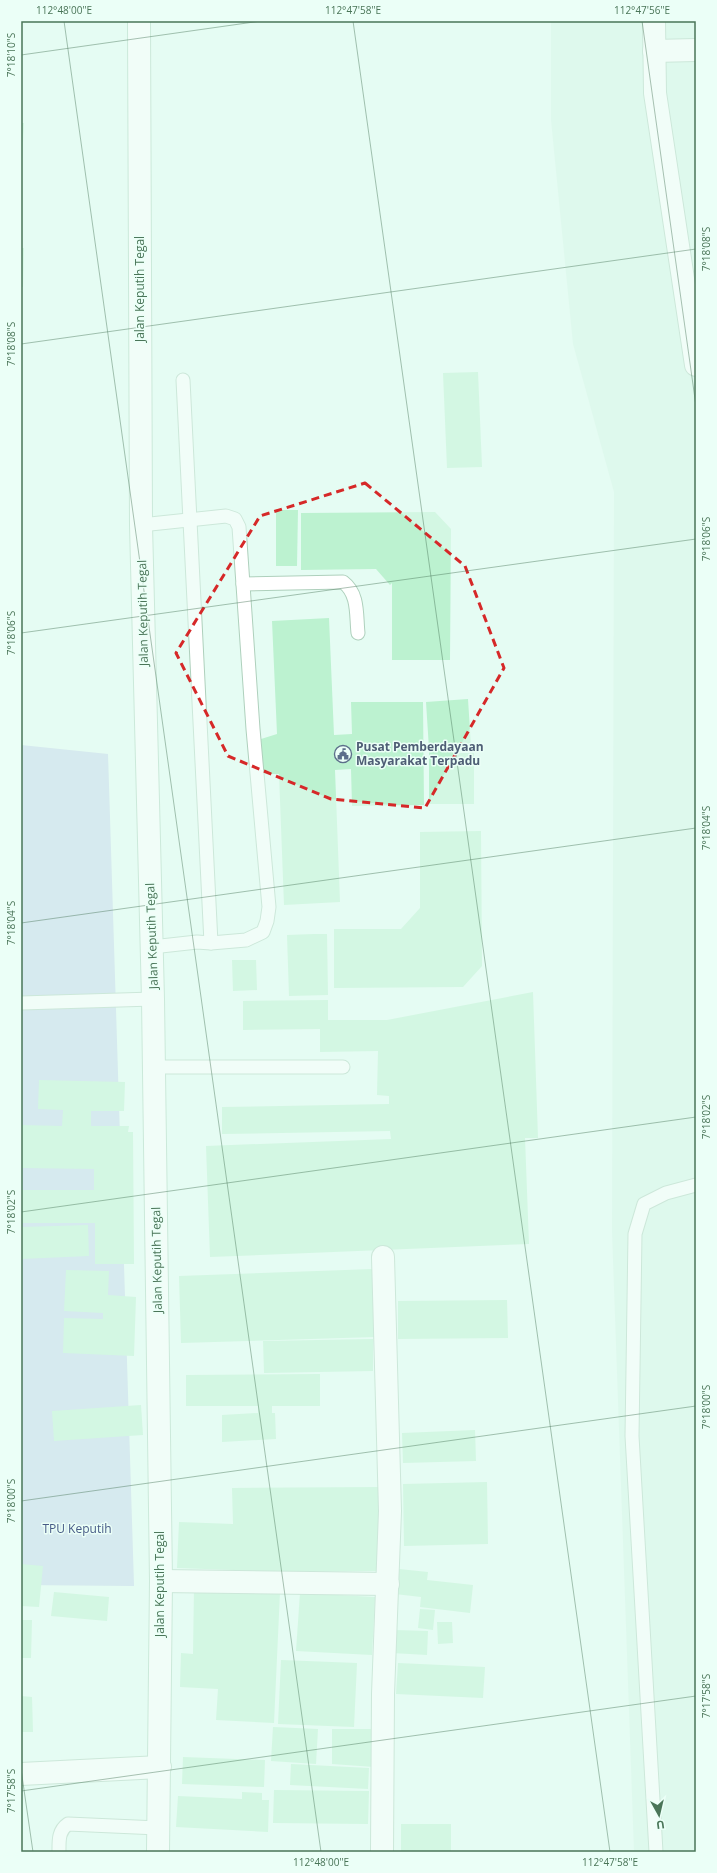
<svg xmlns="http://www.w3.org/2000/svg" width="717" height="1873" font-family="'Open Sans',sans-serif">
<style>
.residential{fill:#d6f6e7}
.green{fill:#c3d4ea}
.building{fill:#bcf2d0}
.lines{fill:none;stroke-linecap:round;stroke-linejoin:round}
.service-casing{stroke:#aed0bc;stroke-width:15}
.minor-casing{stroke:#aed0bc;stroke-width:24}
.secondary-casing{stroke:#abd3bc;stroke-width:24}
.service{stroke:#fff;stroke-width:13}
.minor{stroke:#fff;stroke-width:22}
.secondary{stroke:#fff;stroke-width:22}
.marked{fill:none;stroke:#d62828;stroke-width:3;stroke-dasharray:8 5;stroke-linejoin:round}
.ticks{fill:none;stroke:#4a7558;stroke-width:1;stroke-opacity:0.45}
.labels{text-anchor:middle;stroke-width:3;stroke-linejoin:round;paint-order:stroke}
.street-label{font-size:12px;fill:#4a7558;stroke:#ebfff7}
.service-label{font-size:12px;font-weight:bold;fill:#4e5e75;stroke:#ebfff7;text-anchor:start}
.park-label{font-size:12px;fill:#475b87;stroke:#ebfff7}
.neatline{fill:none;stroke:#4a7558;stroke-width:1.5}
.ticks-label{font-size:10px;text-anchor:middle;fill:#4a7558}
</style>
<rect width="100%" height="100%" fill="#e5fcf3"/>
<polygon class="residential" points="551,21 696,21 696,1852 634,1852 612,1232 614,492 573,344 551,120"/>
<polygon class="green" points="21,745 108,754 134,1586 21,1585"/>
<g class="building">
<polygon points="21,123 24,123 22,159 21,159"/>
<polygon points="21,248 24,248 23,287 21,287"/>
<polygon points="478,372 482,467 447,468 443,373"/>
<polygon points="276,510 298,510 297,566 276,566"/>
<polygon points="435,512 451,529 450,660 392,660 392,583 390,585 376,569 301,570 301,513"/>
<polygon points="329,618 334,735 352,734 351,702 423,702 424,805 352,806 351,769 335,770 340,902 284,905 279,774 263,774 261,739 277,734 272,621"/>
<polygon points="468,699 471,746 455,748 455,753 474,753 474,804 429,804 429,749 426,702"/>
<polygon points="481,831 482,966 463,987 334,988 334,929 401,929 420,908 420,832"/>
<polygon points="314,934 327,934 328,995 289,996 287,935"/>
<polygon points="232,960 256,960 257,990 233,991"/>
<polygon points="533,992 538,1138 525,1138 529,1244 210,1257 206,1146 391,1139 390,1131 222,1134 222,1107 389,1104 389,1096 377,1095 378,1051 320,1052 320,1029 243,1030 243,1001 328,1000 328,1020 387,1020"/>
<polygon points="39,1080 125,1082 124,1111 91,1111 91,1126 129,1126 128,1132 133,1132 134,1264 95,1264 95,1223 21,1223 21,1190 94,1190 94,1169 21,1168 21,1125 62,1126 63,1110 38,1109"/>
<polygon points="88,1225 89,1256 21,1259 21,1227"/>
<polygon points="373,1269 375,1337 181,1343 179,1276"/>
<polygon points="66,1270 109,1271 108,1295 136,1297 134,1356 63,1353 64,1318 103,1319 103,1313 64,1311"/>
<polygon points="507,1300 508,1338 398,1339 398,1301"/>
<polygon points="373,1339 373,1371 264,1373 263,1341"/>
<polygon points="320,1374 320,1406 272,1406 272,1413 275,1413 276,1439 222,1442 222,1415 258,1413 258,1406 186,1406 186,1375"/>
<polygon points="141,1405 143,1435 54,1441 52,1411"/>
<polygon points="475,1430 476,1461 403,1463 402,1433"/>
<polygon points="487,1482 488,1544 404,1546 403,1484"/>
<polygon points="381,1487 381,1571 233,1572 233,1570 177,1568 179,1522 233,1524 232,1488"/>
<polygon points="21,1564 43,1566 39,1607 21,1606"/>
<polygon points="399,1569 428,1572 427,1580 473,1585 470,1613 420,1607 421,1597 395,1594"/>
<polygon points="194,1588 280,1592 274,1723 216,1720 218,1689 180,1687 181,1653 193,1654"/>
<polygon points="54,1592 109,1597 107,1621 51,1616"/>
<polygon points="300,1593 375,1597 372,1655 296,1651"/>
<polygon points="420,1609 435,1610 433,1630 418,1628"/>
<polygon points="21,1620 32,1620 31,1658 21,1658"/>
<polygon points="437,1622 452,1622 453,1643 438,1644"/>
<polygon points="394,1630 428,1631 427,1655 392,1653"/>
<polygon points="281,1660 357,1663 354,1727 278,1724"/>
<polygon points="398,1663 485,1667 483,1698 396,1694"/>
<polygon points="21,1696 32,1697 33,1732 21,1732"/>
<polygon points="273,1727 318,1729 316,1764 271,1761"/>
<polygon points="332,1729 374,1729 374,1767 332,1764"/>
<polygon points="183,1757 265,1760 264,1787 182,1784"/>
<polygon points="291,1764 369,1768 368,1789 290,1785"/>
<polygon points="274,1790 369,1791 368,1824 273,1823"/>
<polygon points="242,1792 262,1793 262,1800 269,1800 268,1832 176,1827 178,1796 242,1799"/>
<rect x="401" y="1824" width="50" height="28"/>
</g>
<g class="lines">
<g class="service-casing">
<g id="service">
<polyline points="183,380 211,943"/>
<polyline points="141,525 226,516 235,519 239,527 253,729 269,907 267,921 263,932 246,940 211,943 197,942 152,947"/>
<path d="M243,584l100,-2c16,12 13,33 15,51"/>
<polyline points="21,1003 153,999"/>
<polyline points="154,1067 343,1067"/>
<path d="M59,1852c0,-11 -1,-21 9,-28l90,4"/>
<polyline points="656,1852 632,1436 635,1234 644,1204 666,1193 696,1185"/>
</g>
</g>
<g class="minor-casing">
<g id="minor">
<polyline points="654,21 655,93 696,365"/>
<polyline points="654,51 696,50"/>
<polyline points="161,1581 388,1584"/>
<polyline points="21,1774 160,1767"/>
<polyline points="382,1852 383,1694 390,1511 383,1257"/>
</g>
</g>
<g class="secondary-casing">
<polyline id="secondary" points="139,21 141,525 153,999 161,1581 158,1852"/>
</g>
<use href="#service" class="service"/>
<use href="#minor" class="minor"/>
<use href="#secondary" class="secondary"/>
</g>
<path d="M0 0H717V1873H0ZM365,483l100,83 39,102 -79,140 -94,-9 -103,-43 -52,-103 84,-137z" fill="#e5fcf3" fill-opacity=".55" fill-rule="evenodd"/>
<path class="marked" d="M365,483l100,83 39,102 -79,140 -94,-9 -103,-43 -52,-103 84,-137z"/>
<path class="ticks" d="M64,21l257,1831M353,21l257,1831M642,21l54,385M21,55l240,-34M21,344l675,-95M21,633l675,-94M21,923l675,-95M21,1212l675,-95M21,1501l675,-95M21,1769l12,83M21,1791l675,-95"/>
<defs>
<g id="civic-ring" transform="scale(0.9)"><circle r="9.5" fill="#ebfff7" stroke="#5c6f8a" stroke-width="1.5"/><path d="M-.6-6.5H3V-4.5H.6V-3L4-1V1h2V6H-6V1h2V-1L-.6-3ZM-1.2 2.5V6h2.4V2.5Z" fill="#5c6f8a"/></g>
</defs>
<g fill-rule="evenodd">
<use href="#civic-ring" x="343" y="754"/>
</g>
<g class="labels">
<g class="street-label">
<text transform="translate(140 289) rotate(-90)" y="4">Jalan Keputih Tegal</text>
<text transform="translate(143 613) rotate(-91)" y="4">Jalan Keputih Tegal</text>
<text transform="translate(152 936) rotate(-92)" y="4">Jalan Keputih Tegal</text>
<text transform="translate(157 1260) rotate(-91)" y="4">Jalan Keputih Tegal</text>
<text transform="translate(160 1584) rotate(-90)" y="4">Jalan Keputih Tegal</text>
</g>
<g class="service-label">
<text x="356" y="751">Pusat Pemberdayaan<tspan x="356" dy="14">Masyarakat Terpadu</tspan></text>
</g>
<g class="park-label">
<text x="77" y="1533">TPU Keputih</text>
</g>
</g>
<rect width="717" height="1873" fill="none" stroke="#ebfff7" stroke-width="44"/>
<g transform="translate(659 1815) rotate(172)" stroke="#ebfff7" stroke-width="3" paint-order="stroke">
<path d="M0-3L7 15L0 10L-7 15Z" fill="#4a7558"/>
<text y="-6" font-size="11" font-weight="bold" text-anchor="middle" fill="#4a7558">U</text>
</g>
<rect x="22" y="22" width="673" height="1829" class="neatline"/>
<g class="ticks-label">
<text x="64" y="14">112°48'00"E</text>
<text x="353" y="14">112°47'58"E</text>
<text x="642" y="14">112°47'56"E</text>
<text transform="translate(11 55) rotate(-90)" y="4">7°18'10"S</text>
<text transform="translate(706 249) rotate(-90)" y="4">7°18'08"S</text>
<text transform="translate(11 344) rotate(-90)" y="4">7°18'08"S</text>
<text transform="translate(706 539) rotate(-90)" y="4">7°18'06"S</text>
<text transform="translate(11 633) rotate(-90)" y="4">7°18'06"S</text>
<text transform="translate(706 828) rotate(-90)" y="4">7°18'04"S</text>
<text transform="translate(11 923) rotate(-90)" y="4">7°18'04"S</text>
<text transform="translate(706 1117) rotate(-90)" y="4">7°18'02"S</text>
<text transform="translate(11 1212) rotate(-90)" y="4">7°18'02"S</text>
<text transform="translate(706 1407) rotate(-90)" y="4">7°18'00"S</text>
<text transform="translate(11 1501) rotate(-90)" y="4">7°18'00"S</text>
<text transform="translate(706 1696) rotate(-90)" y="4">7°17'58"S</text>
<text transform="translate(11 1791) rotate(-90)" y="4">7°17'58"S</text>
<text x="321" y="1866">112°48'00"E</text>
<text x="610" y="1866">112°47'58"E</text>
</g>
</svg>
